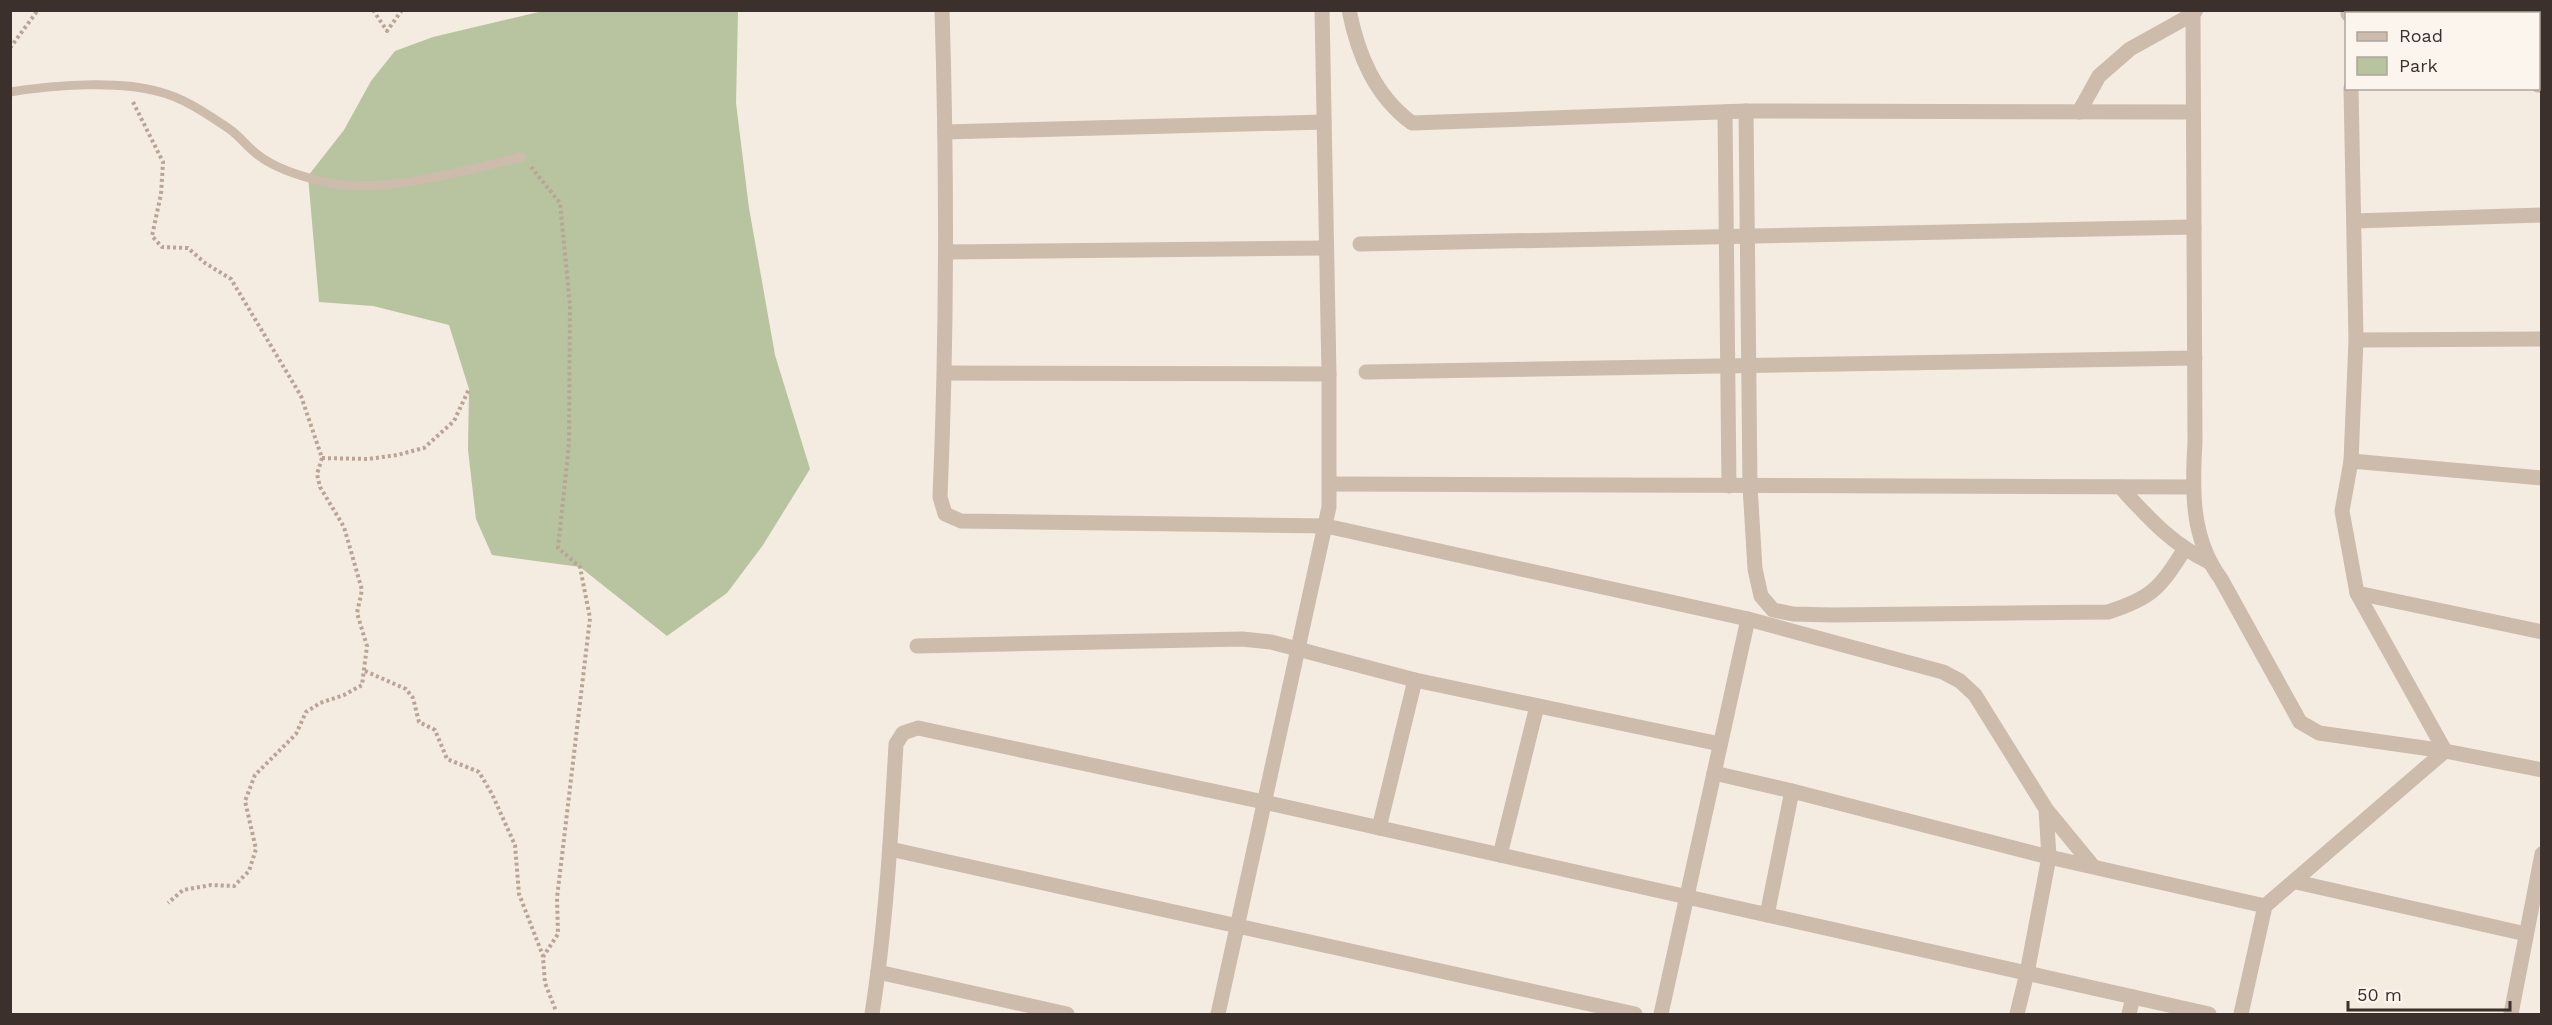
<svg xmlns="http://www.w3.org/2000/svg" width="2552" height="1025" font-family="'Work Sans',sans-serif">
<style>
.green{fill:#b8c4a0}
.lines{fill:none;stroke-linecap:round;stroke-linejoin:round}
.path{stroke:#b9a596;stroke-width:4;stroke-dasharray:3 3;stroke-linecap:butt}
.lane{stroke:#cdbbac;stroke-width:9}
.street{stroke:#cdbbac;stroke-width:15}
</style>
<rect width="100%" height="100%" fill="#f4ebe1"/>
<polygon class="green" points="543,11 738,11 736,103 749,208 775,355 810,469 763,545 727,593 667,636 580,567 492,555 476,519 468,450 469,389 449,325 373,306 319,302 308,176 344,130 371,81 395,51 433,37"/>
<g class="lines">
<g class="path">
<polyline points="373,10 387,31 402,10"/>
<polyline points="10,48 38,10"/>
<polyline points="133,102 163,162 161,194 152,236 162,247 188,248 205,263 231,279 301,396 322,458 317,474 320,487 344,527 362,590 357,613 367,646 362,685 344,695 320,703 306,712 296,734 255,775 245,801 256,849 249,871 234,886 211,885 183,890 168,903"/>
<polyline points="531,167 560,203 570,305 569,444 558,548 580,567 590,618 557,898 558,934 543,957 545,983 556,1011"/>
<polyline points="322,458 368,459 397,455 424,448 454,421 469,389"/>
<polyline points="365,671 406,689 413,698 419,722 435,730 447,759 479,772 492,794 515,845 519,894 543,956"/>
</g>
<path class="lane" d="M10,92c43,-7 109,-12 150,0 24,6 47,22 68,36 11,7 19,19 30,27 18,14 45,22 67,27 57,13 141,-12 197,-25"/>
<g class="street">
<path d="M942,10c5,163 5,325 -2,487l5,17 16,7 365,5 422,93 195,53 17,9 15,14 71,114 3,48 -22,116 -10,41"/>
<path d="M1349,10c9,45 26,86 63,113l334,-12 447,1"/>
<polyline points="2348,10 2348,14"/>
<path d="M2193,14l2,429c-3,47 -4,96 26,136l79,143 19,11 126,18 97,19"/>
<polyline points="2538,85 2542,85"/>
<path d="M1746,111l4,375 5,83 6,27 12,14 20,4 39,1 276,-3c44,-14 52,-24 76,-62"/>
<polyline points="1725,112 1729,486"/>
<polyline points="2079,112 2099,76 2130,49 2193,14 2196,10"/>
<polyline points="945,132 1324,122"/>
<polyline points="2354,221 2542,215"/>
<polyline points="1360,244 2194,227"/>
<polyline points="946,252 1326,248"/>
<polyline points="2356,340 2542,339"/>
<polyline points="1366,372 2195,358"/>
<polyline points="945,373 1329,374"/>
<polyline points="2351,461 2356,340 2351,88"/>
<polyline points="1330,484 2192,487"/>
<path d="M2120,487c29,31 50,56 89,75"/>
<polyline points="2357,593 2542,632"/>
<polyline points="917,646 1242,639 1271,642 1415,680 1720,744"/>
<polyline points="2445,751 2357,593 2342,511 2351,461 2542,478"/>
<polyline points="1714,773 1792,791 2049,857 2265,906 2445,751"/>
<polyline points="2046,809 2092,865"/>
<polyline points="1379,828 1415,680"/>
<polyline points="890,849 1635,1014"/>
<polyline points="1500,855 1537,706"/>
<polyline points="2296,882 2526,934"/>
<polyline points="1767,915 1792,791"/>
<polyline points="878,972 1067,1014"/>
<path d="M872,1014c14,-89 19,-180 24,-270l7,-11 15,-5 346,74 945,212"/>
<polyline points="1218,1014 1329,507 1329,374 1322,10"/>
<polyline points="1661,1014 1748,619"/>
<polyline points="2129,1014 2133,997"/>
<polyline points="2241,1014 2265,906"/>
<polyline points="2511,1014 2542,854"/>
</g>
</g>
<rect width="2552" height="1025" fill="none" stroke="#3b302b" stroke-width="24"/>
<rect x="2345" y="12" width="195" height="78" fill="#fbf5ee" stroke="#aea6a0" stroke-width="1.5"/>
<rect x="2357" y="32" width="30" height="9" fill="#cdbbac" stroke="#aea6a0" stroke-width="1.5"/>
<text x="2399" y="42" font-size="18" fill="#3b302b">Road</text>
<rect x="2357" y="57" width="30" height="18" fill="#b8c4a0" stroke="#aea6a0" stroke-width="1.5"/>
<text x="2399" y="72" font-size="18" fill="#3b302b">Park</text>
<path d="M2348 1001v9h162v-9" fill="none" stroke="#3b302b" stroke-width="3"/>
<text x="2357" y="1001" font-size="18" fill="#3b302b" stroke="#fbf5ee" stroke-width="4.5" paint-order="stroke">50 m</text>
</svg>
